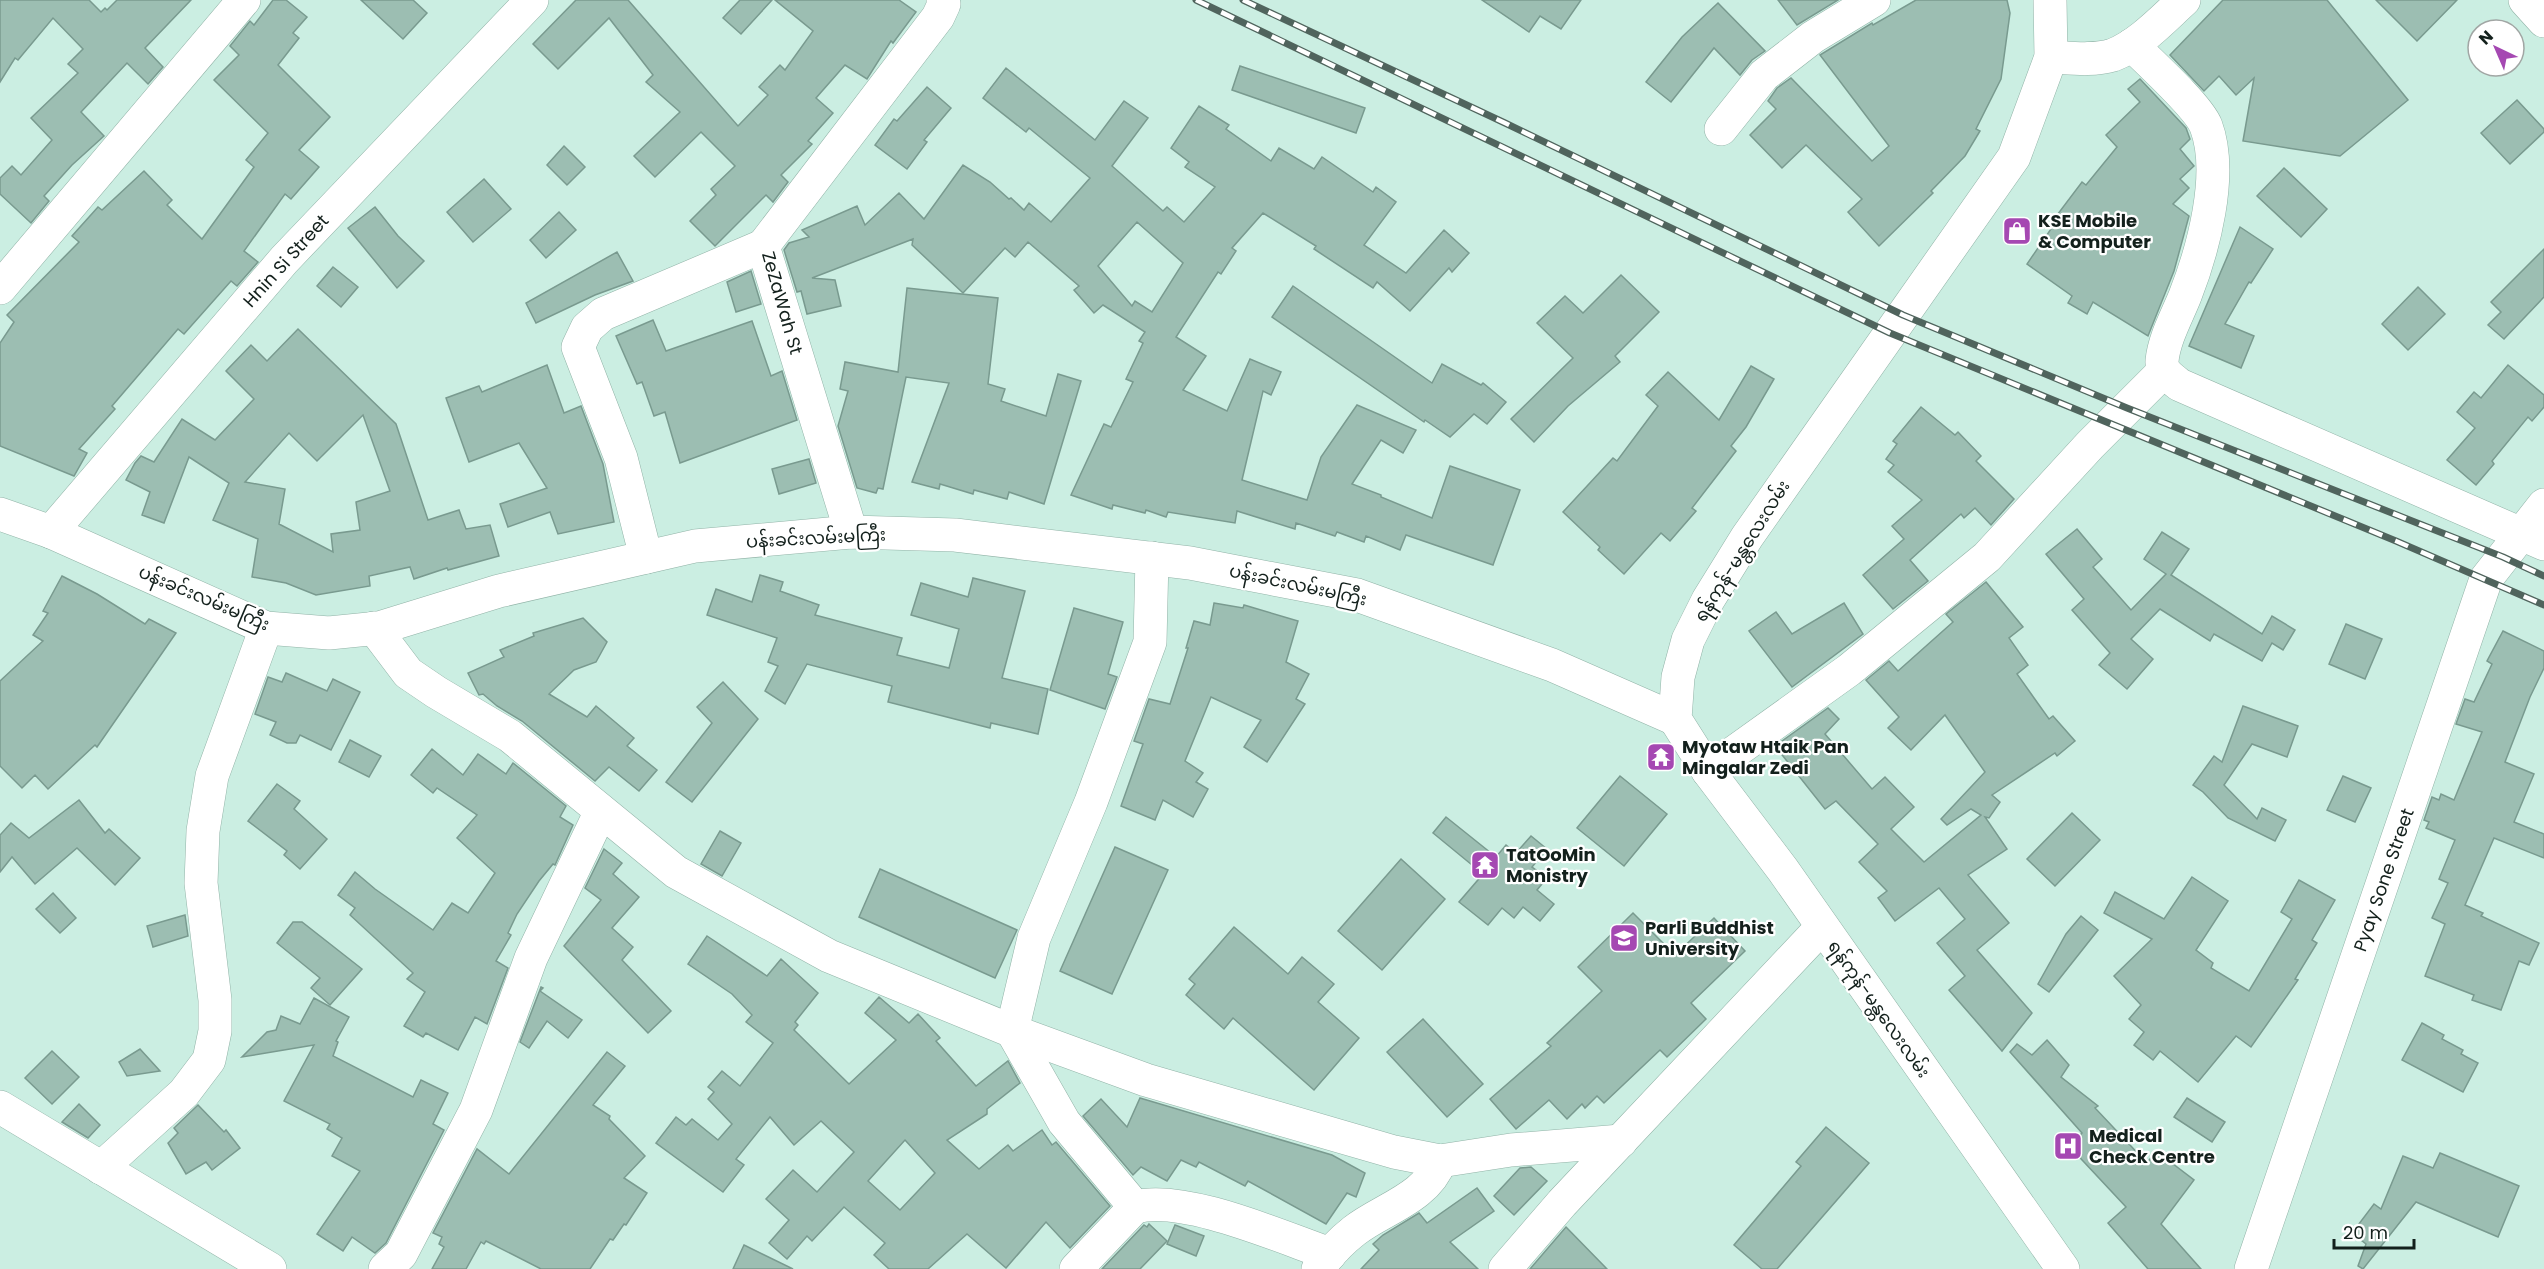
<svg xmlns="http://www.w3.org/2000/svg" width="2544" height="1269" font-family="Poppins,'Noto Sans Myanmar',sans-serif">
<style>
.building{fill:#9cbeb2;stroke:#799a8f;stroke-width:1.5;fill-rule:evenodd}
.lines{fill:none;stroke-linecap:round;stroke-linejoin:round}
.minor-casing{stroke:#91b3a7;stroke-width:34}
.major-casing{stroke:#91b3a7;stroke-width:34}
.minor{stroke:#fff;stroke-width:33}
.major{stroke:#fff;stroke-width:33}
.rail-casing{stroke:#50645d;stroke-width:7}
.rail{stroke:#fff;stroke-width:4.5;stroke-dasharray:14;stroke-linecap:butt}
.labels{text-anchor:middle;stroke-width:4.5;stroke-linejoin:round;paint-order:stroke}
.poi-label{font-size:18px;font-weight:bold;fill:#13201c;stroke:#fff;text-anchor:start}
.street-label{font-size:18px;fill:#13201c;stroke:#fff}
</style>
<rect width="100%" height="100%" fill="#cbeee2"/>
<g class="building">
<polygon points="0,0 89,0 101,12 105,8 107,10 117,0 191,0 145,48 163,67 148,84 127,63 81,112 104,136 72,165 44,196 49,201 31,223 0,194 0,178 12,166 21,175 52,140 31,118 78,73 68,64 83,49 53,18 18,60 15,58 0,82"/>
<polygon points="273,0 286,0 307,17 293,33 299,38 278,65 330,117 299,150 319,167 291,199 285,194 244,251 258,262 237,286 231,281 184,334 178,329 112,406 115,409 79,449 87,453 74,476 0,446 0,343 14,322 7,315 79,242 72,236 98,207 102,210 144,171 172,200 167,205 202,239 254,167 246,160 268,133 214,80 239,55 230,46 250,21 254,25"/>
<polygon points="361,0 413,0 427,13 403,39"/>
<polygon points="576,0 628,0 738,126 768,95 759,87 780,65 785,70 813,31 775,0 899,0 916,12 893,43 891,41 867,79 845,65 816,98 833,113 808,141 812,144 781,175 788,182 773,202 766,195 715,246 690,221 716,195 711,189 735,166 701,132 655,177 634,156 680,112 646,82 653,75 609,18 558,69 533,44"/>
<polygon points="740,0 772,0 741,34 723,18"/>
<polygon points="1482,0 1581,0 1561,29 1540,16 1529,32"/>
<polygon points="1778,0 1838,0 1797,25"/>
<polygon points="1916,0 2007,0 2010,13 2001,79 1976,129 1980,131 1965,156 1931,191 1933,193 1879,246 1848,212 1862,199 1806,145 1782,168 1750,135 1776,109 1768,101 1777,88 1791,78 1872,161 1889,146 1820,55 1872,23 1873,25"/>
<polygon points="2223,0 2327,0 2408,100 2340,156 2243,141 2254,78 2236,95 2219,76 2204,91 2170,55"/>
<polygon points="2376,0 2457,0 2417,41"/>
<polygon points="1718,3 1765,51 1752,60 1740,75 1714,48 1671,102 1646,82 1682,37"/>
<polygon points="1240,66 1365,108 1356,133 1232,90"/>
<path d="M1006,68l89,72 29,-39 24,17 -36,48 51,45 4,-4 17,15 31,-35 -30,-20 4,-5 -18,-14 28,-42 30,19 -3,4 45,32 8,-13 35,21 8,-12 51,35 3,-5 20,15 -32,43 42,28 38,-43 25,23 -17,19 -3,-4 -39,43 -33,-29 -4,6 -59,-39 2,-3 -53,-33 -31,35 4,3 -15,23 -3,-2 -42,65 30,19 -23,34 44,21 23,-52 31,13 -10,23 -8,-4 -21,89 65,20 14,-43 36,-52 59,25 -13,23 -22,-13 -29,44 29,11v2l51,21 18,-52 70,24 -27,75 -87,-30 -6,15 -34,-14 -2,6 -27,-10 -2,4 -39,-13 -1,6 -58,-18 -2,12 -67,-11 -2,5 -20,-7 -1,3 -32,-8 -1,4 -41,-14 33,-71 7,3 22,-45 -7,-3 17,-36 -4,-2 6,-9 -42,-27 -9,8 -20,-23 5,-4 -51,-44 -13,15 -10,-9 -42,45 -51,-48 1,-6 -101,39 23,2 6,26 -34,8 -6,-23 -4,1 -13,-42 5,-7 20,-6 -7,-7 55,-24 8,19 34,-32 25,26 39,-54 27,17 19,17 2,-1 13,12 5,-7 22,19 39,-44 -61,-50 -3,4 -43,-34zM1137,222l46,41 -31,49 -17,-11 -3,5 -34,-40z"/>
<polygon points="2140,79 2186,128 2190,139 2180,149 2194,166 2180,179 2189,188 2173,204 2189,216 2174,271 2148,336 2093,302 2087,314 2068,303 2072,296 2027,264 2051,229 2048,227 2082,182 2086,185 2117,147 2106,135 2140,102 2128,89"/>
<polygon points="927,87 951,108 924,140 927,142 907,169 875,145 894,119 897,121"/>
<polygon points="2517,100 2544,129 2544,132 2510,164 2481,133"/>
<polygon points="564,146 585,167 567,185 547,165"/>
<polygon points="2284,168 2327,209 2301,237 2257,196"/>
<polygon points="484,179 511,209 473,242 447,212"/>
<polygon points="375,207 398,236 424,261 397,288 348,228"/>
<polygon points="559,212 576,230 546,258 530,240"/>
<polygon points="2240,227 2273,249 2251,283 2249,282 2225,324 2254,336 2241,368 2189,346"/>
<polygon points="2544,249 2544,297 2504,339 2488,325 2501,312 2491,302"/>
<polygon points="617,252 633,281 595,295 536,323 526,303"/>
<polygon points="333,267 358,287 341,307 317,286"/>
<polygon points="751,271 761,304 736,312 727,282"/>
<polygon points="1621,275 1659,312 1615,356 1620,362 1568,406 1534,442 1511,419 1573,358 1537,323 1565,296 1583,313"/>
<polygon points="1293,286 1432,383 1442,364 1481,385 1483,383 1506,402 1487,424 1474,414 1450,437 1425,420 1424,422 1272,317"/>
<polygon points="2418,287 2445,314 2408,350 2382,324"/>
<polygon points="907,288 998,298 988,384 1005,389 1001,401 1046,416 1058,374 1081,381 1044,504 1009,492 1007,499 974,490 973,494 940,484 939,489 912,482 949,383 906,377 883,489 878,488 876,493 857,488 838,426 848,391 840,389 845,362 898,372"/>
<polygon points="653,320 666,351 752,321 771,376 782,371 797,420 680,463 665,412 654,416 642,382 637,384 616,336"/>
<path d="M298,329l98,95 32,96 31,-10 7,19 24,-4 9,31 -51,14 -1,-2 -33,11 -4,-12 -41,9 1,10 -54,9 -30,-12 -34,-6 6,-38 -45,-19 16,-37 -40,-26 -25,66 -22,-8 8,-23 -24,-12 9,-17 6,-7 13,6 28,-43 33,21 39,-41 -28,-28 25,-26 16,16zM363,415l27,76 -34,11 4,28 -29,4 2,18 -54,-28 6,-35 -40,-7 44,-49 28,28z"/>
<polygon points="547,365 564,413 581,406 603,464 614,522 558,534 550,512 508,527 500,504 547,488 519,443 469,462 446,398 479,386 482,392"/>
<polygon points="2508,365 2544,395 2544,407 2532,421 2528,417 2492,461 2494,464 2476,485 2447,460 2475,428 2457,412 2474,392 2481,398"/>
<polygon points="1751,366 1774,379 1746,427 1731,446 1736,451 1692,508 1696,511 1670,541 1661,533 1624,574 1598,550 1600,547 1563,512 1613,458 1617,461 1658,406 1646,395 1668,372 1719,420"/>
<polygon points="1921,407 1955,435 1958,432 1981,456 1976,461 2014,499 1991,525 1975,508 1964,518 1961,514 1910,560 1928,581 1893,609 1863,575 1904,539 1892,526 1922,500 1888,472 1894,465 1886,459 1897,444 1893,441"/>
<polygon points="809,459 816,483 779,494 772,469"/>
<polygon points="2077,529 2102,559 2093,567 2131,610 2166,574 2144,559 2162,532 2189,549 2171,575 2262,634 2272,616 2295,630 2283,650 2272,643 2262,661 2214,634 2210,641 2160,609 2131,639 2153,659 2127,689 2099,665 2110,653 2072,610 2084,599 2046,554"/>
<polygon points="760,575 783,582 780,591 819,605 815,615 902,638 897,655 949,668 959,629 911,615 921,583 968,597 973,578 1025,591 1002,678 1048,689 1038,734 991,723 990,728 888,702 892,686 807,664 785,704 765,691 778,666 768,662 777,638 707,615 716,589 752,602"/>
<polygon points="62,576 97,594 145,624 149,619 176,633 97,747 95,745 48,789 35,775 22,788 0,766 0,681 43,641 33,635 48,613 43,611"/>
<polygon points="1986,582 2023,627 2009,638 2028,665 2017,674 2049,719 2053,716 2075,741 2057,756 2055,753 1992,795 2000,802 1989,818 1985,817 2007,849 1968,875 2009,923 1977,950 2032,1013 2002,1051 1949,990 1965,976 1937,943 1965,919 1939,888 1895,921 1878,898 1887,891 1859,862 1878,844 1836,801 1825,809 1775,746 1828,708 1839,719 1825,734 1872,789 1885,777 1914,807 1891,829 1924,862 1981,815 1971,809 1947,825 1941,819 1985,772 1945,715 1911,750 1888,728 1899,717 1866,680 1889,661 1898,671 1953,622 1946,614"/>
<polygon points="1214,603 1243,608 1244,605 1298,621 1286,662 1309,674 1296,699 1305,704 1267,762 1244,747 1261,720 1211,697 1185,761 1203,773 1196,782 1208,789 1193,817 1163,800 1155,820 1121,806 1143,744 1134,741 1149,699 1170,704 1188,648 1186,648 1194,621 1210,625"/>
<polygon points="1844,603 1863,634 1792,687 1749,631 1776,612 1792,634"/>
<polygon points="1074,608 1123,622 1108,674 1117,677 1105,709 1050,690"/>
<polygon points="583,618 607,642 596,662 574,670 549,694 587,717 596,706 634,738 627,746 657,770 639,791 609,767 595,781 522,721 497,706 483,694 479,695 468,673 504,657 500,650 534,636 533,633"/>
<polygon points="2346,624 2382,639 2365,679 2329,664"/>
<polygon points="2503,631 2544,651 2544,668 2530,697 2505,762 2534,774 2514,822 2544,834 2544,858 2494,838 2465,905 2483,913 2481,916 2539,943 2529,965 2519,961 2501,1010 2472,1000 2474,995 2425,976 2445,924 2432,918 2448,883 2439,879 2455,840 2426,828 2429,822 2424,820 2432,797 2439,800 2441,794 2454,800 2482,732 2456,724 2465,699 2474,702 2492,664 2487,661"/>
<polygon points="286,673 327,691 333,679 360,692 331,750 300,735 296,743 287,743 270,735 276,722 255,714 268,677 282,682"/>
<polygon points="723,682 758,719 692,802 666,782 712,723 697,707"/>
<polygon points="2243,706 2298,726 2287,757 2252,744 2224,785 2257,819 2262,808 2286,820 2275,841 2228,818 2203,792 2193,785 2214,756 2222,762"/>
<polygon points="350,740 381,756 369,777 339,762"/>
<polygon points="432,749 463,775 478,754 506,774 513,763 566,806 560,817 573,825 555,865 553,864 539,881 517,914 508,933 511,935 496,961 508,968 487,1024 475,1017 458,1050 426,1033 423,1037 404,1026 425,992 407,979 413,973 350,915 355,908 338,895 355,872 375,889 433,930 452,903 468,913 495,873 457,838 477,815 437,788 433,793 411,775"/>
<polygon points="1620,776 1667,814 1624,866 1577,828"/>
<polygon points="2343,776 2371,788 2355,822 2327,810"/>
<polygon points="277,784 300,801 294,809 327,839 300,869 284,855 287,851 248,821"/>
<polygon points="79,800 105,833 109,829 140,858 115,885 77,848 35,884 12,857 0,872 0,835 11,823 29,838"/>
<polygon points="2072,813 2100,840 2055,886 2027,859"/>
<polygon points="1446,817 1496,857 1506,845 1516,853 1531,836 1547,849 1532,867 1547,878 1537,890 1554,904 1540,921 1523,907 1514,918 1502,908 1488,925 1459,902 1483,874 1433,833"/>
<polygon points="720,831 741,843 722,876 701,864"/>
<polygon points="1115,847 1168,870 1112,994 1060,971"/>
<polygon points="604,849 622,863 613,874 639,897 612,928 633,947 622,960 671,1011 648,1033 564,946 601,900 585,888"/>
<polygon points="1401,859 1445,899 1382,970 1338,931"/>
<polygon points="880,869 1017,930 995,978 859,917"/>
<polygon points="2192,877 2228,901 2196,950 2213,963 2211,968 2249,991 2292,919 2281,912 2299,880 2335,900 2312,940 2317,943 2295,979 2298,980 2251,1047 2236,1036 2198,1082 2160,1051 2153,1060 2134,1045 2144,1032 2129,1019 2141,1005 2114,976 2152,939 2104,913 2115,892 2164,919"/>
<polygon points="53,893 76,918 60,933 36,909"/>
<polygon points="1633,913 1675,955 1714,918 1745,951 1691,1003 1706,1019 1667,1057 1660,1050 1604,1103 1597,1096 1585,1108 1582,1104 1567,1119 1549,1100 1516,1129 1490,1099 1551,1046 1547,1043 1602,991 1578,967"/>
<polygon points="185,915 188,936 153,947 147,926"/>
<polygon points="2081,916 2098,930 2049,992 2038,984 2066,934"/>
<polygon points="293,922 302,922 362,969 330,1005 311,988 320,978 277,943"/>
<polygon points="1234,927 1288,974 1302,957 1334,984 1318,1002 1359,1038 1314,1090 1233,1018 1224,1029 1186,995 1195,984 1189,979"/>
<path d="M707,936l60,40 14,-17 37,34 -23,29 3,3 -4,5 55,54 47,-44 -31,-27 14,-16 30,26 9,-9 22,24 -4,3 40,45 32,-25 12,22 -33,26v5l-40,26 32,29 29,-24 5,6 29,-21 10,15 4,-3 54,64 -40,42 -24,-26 -40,46 -39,-34 -39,35h-39l-15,-14 11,-12 -41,-36 -32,34 -5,-5 -20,23 -18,-16 20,-23 -23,-21 27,-29 24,22 37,-40 -33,-31 -27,24 -24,-28 -34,42 8,6 -21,27 -67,-49 20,-26 10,8 6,-6 26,21 14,-16 -24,-25 6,-7 -6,-5 14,-16 18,15 33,-43 -27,-21 6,-7 -20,-21 -44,-30zM905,1140l30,33 -35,37 -32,-29z"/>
<polygon points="541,987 543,988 540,991 582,1020 568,1038 547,1021 529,1048 520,1042"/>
<polygon points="314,998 349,1017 336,1041 338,1042 333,1056 413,1097 421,1080 448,1093 433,1124 444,1130 386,1243 375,1253 352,1237 343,1251 317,1234 360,1171 332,1156 342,1138 327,1129 330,1124 284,1101 314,1045 242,1057 267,1032 276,1030 281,1016 300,1024"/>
<polygon points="1423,1019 1483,1084 1447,1117 1387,1052"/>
<polygon points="2422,1023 2444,1035 2442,1039 2463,1050 2461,1054 2478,1063 2463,1092 2402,1060"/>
<polygon points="2047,1040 2069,1065 2061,1077 2098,1106 2095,1108 2147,1163 2156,1151 2194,1180 2161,1224 2201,1269 2148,1269 2108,1223 2126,1207 2069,1146 2082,1133 2010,1052 2017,1044 2032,1055"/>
<polygon points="140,1049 160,1071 127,1076 119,1062"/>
<polygon points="52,1051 79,1077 52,1104 25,1078"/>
<polygon points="607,1052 625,1066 593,1105 610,1116 609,1119 645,1156 624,1178 647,1193 626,1225 624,1224 613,1240 610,1239 590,1269 541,1269 486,1241 484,1244 481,1242 466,1269 432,1269 444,1247 439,1244 442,1237 433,1233 477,1149 509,1174"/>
<polygon points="1140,1098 1332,1155 1365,1173 1356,1197 1347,1193 1326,1224 1248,1181 1245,1186 1199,1162 1196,1167 1181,1160 1167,1181 1141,1167 1133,1175 1083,1116 1101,1099 1127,1127"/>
<polygon points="2187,1098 2225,1122 2212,1142 2174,1117"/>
<polygon points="79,1104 100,1125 88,1138 62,1122"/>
<polygon points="198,1105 224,1132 226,1130 240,1148 212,1170 206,1162 186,1174 168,1143 178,1133 174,1128"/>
<polygon points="1826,1127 1869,1163 1777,1269 1762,1269 1734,1245 1801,1166 1796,1162"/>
<polygon points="2440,1153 2519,1186 2498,1237 2416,1202 2363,1269 2358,1266 2366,1244 2352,1233 2374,1204 2381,1209 2403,1156 2433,1168"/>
<polygon points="1531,1167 1547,1181 1514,1215 1494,1196 1520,1168"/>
<polygon points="1477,1188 1494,1211 1450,1242 1478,1269 1361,1269 1379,1250 1373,1244 1383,1235 1419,1213 1427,1223"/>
<polygon points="1149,1224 1167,1241 1140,1269 1102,1269 1144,1225 1147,1227"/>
<polygon points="1175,1225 1204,1236 1196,1256 1167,1244"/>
<polygon points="1566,1227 1607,1269 1530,1269"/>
<polygon points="744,1245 793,1269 733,1269"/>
</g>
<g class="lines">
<g class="minor-casing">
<g id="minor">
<polyline points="2525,0 2544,21"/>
<path d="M2132,45c17,17 66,61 74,81 18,48 -3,124 -21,170 -8,20 -21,43 -23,65 -1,11 10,18 18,24l364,159"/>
<path d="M2051,57c20,1 42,4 62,-2 26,-10 50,-36 71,-55"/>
<polyline points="1721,129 1764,75 1813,37 1874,0"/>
<polyline points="0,288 244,0"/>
<polyline points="51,532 284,260 532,0"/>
<polyline points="851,532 763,246 938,17 944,4 943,0"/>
<polyline points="646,557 621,458 578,347 587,328 603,314 763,246"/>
<polyline points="374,628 408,673 436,692 510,736 676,872 829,956 1012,1031 1146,1080 1394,1152 1440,1161 1511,1150 1621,1141"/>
<polyline points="1708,771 1849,670 1987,557 2090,445 2164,371"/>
<polyline points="0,1107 270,1269"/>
<polyline points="101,1168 184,1093 209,1060 215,1031 215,1000 201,883 203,831 212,776 266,628"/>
<polyline points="1135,1207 1064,1122 1012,1031 1034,938 1091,802 1150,642 1152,558"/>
<polyline points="385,1269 401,1254 476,1110 531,958 601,811"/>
<path d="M1076,1269l59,-62c49,-13 146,30 195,47"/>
<path d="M1318,1269c10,-14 22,-27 36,-38 28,-22 73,-33 86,-70"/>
<polyline points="1505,1269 1562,1203 1822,927"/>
<polyline points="2251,1269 2486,579 2544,505"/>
</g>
</g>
<g class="major-casing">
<g id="major">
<polyline points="2050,0 2051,57 2014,157 1747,537 1708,600 1688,640 1678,677 1675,719 1708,771 1783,870 2063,1269"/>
<polyline points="0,514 51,532 266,628 329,633 379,628 499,591 695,546 851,532 955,535 1190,563 1357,595 1552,665 1675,719"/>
</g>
</g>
<use href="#minor" class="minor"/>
<use href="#major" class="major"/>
<g class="rail-casing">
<g id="rail">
<polyline points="1196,0 1890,333 2396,541 2544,605"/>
<polyline points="1243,0 1505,123 1903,315 2127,408 2503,557 2544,576"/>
</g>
</g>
<use href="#rail" class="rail"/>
</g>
<defs>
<g id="shop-square" transform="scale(1.5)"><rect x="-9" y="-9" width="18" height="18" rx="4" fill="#a548b2" stroke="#fff"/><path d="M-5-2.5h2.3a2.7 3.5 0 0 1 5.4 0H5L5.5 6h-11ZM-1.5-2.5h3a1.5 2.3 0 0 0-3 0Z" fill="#fff"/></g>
<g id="temple-square" transform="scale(1.5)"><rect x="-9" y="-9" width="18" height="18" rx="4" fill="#a548b2" stroke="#fff"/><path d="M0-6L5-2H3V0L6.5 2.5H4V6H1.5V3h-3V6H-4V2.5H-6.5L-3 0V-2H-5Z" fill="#fff"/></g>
<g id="university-square" transform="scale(1.5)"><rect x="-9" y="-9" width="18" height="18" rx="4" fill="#a548b2" stroke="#fff"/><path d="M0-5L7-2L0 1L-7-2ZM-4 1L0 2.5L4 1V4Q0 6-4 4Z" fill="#fff"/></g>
<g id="hospital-square" transform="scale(1.5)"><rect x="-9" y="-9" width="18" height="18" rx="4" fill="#a548b2" stroke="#fff"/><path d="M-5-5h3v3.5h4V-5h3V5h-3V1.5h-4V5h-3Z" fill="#fff"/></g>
</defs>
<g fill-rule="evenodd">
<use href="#shop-square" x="2017" y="231"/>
<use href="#temple-square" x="1661" y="757"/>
<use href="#temple-square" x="1485" y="865"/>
<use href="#university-square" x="1624" y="938"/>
<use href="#hospital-square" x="2068" y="1146"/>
</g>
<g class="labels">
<g class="poi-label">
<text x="2038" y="227">KSE Mobile<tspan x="2038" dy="21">&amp; Computer</tspan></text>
<text x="1682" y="753">Myotaw Htaik Pan<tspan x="1682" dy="21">Mingalar Zedi</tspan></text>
<text x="1506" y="861">TatOoMin<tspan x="1506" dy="21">Monistry</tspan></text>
<text x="1645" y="934">Parli Buddhist<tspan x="1645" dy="21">University</tspan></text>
<text x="2089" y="1142">Medical<tspan x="2089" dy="21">Check Centre</tspan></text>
</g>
<g class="street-label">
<text transform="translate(286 261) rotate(-48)" y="6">Hnin Si Street</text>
<text transform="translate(782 303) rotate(74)" y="6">ZeZaWah St</text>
<text transform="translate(816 538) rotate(-3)" y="6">ပန်းခင်းလမ်းမကြီး</text>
<text transform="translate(1742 551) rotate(-58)" y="6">ရန်ကုန်-မန္တလေးလမ်း</text>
<text transform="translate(1298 585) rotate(12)" y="6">ပန်းခင်းလမ်းမကြီး</text>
<text transform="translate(204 598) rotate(23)" y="6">ပန်းခင်းလမ်းမကြီး</text>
<text transform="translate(2384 880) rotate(-71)" y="6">Pyay Sone Street</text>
<text transform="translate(1879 1009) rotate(55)" y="6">ရန်ကုန်-မန္တလေးလမ်း</text>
</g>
</g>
<g transform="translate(2496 48) rotate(316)"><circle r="28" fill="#ffffff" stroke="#a1a6a4" stroke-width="1.5"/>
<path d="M0-4.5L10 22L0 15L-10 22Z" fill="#a548b2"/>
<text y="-9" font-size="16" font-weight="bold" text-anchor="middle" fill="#13201c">N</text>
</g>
<path d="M2334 1239v9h80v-9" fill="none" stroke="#13201c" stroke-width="3"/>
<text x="2343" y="1239" font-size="18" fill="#13201c" stroke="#ffffff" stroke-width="4.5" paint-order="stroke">20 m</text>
</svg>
